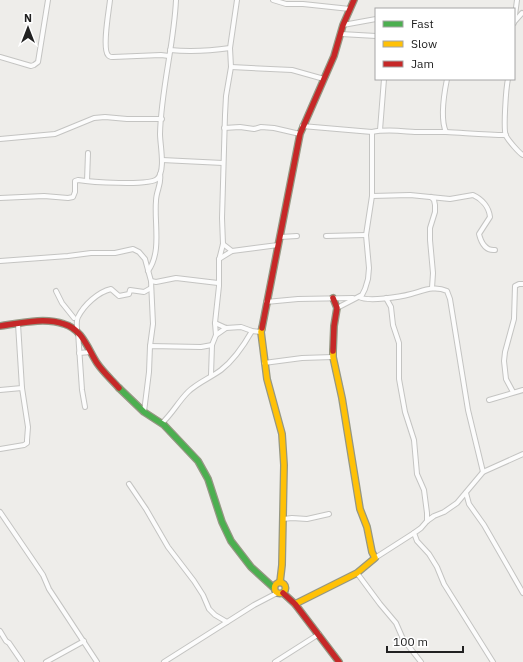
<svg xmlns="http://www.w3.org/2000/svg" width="523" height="662" font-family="'IBM Plex Sans',sans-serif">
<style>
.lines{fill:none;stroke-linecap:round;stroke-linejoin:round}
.street-casing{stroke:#c4c4c2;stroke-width:6}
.fast-casing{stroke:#959783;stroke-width:8}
.slow-casing{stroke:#959783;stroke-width:8}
.jam-casing{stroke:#959783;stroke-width:8}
.street{stroke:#fcfcfc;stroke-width:4}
.fast{stroke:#4caf50;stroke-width:5.5}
.slow{stroke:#ffc107;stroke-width:5.5}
.jam{stroke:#c62828;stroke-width:5.5}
</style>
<rect width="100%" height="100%" fill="#eeedea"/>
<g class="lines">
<g class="street-casing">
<g id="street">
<path d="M110,0c-1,10 -8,48 -2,55 1,2 3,2 5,2l48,-2 8,1"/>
<polyline points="273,0 286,4 303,4 350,9"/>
<polyline points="515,21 522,13"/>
<polyline points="514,23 517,0"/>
<polyline points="343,25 376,19"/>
<polyline points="341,34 376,36"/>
<path d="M170,50c21,2 39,1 60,-2"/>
<polyline points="0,57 31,66 34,65 38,62 48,0"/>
<polyline points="231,67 292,70 324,79"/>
<path d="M508,79c-2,9 -5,51 -2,57 3,5 13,17 17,19"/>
<path d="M302,126l70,6c15,-3 28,-1 43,0 10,0 21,0 31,0 20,1 40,3 60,3"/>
<polyline points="224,128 240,127 254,129 261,127 274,128 300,134"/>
<polyline points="380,130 384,79"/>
<path d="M446,132c-6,-13 -2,-38 1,-53"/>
<polyline points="0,139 55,134 94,118 105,117 127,119 162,119"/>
<polyline points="162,160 223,163"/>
<polyline points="87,181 88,153"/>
<path d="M372,196l38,-1 40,4 23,-4c9,4 16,12 17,22l-11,17c2,8 6,17 16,16"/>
<polyline points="431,197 434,200 435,205 435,212 430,228 430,240 433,273 432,288"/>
<path d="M0,198l44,-2 24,2 5,-1 2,-5v-11l3,-1c12,2 71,6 79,-1 9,-8 3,-34 3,-45 1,-45 14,-89 16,-134"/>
<polyline points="326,236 366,235"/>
<polyline points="280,237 297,236"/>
<polyline points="223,244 232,251"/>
<polyline points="219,259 232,251 278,245"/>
<polyline points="0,261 68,256 91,253 115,253 133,249 139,252 145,259 151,281 153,324 150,346"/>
<path d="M148,271c14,-19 6,-48 8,-70 0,-10 6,-17 4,-27"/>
<polyline points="151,281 156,282 176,278 218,283"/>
<polyline points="56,291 62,303 74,318"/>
<path d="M359,297c9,5 41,0 52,-3 12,-3 23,-9 36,-3l3,8 18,111 15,62"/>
<polyline points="386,298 391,307 393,325 399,343 399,379 405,412 414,440 417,474 424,490 427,513 427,521"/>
<polyline points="266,302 298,299 353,298"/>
<polyline points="337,308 362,295 365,289 368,279 369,268 366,235 372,196 372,132"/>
<polyline points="215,323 226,328 241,327 252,331 261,332"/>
<path d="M77,330c0,-5 -1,-9 1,-13 6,-12 20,-25 33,-28l8,7 10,-2 1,-4 14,2 7,-4"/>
<polyline points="78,332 82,390 85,407"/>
<polyline points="216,335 215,323 219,286 219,260 223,244 222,218 225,115 226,96 231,67 230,48 237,0"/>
<polyline points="79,353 91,352"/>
<polyline points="264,363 302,358 333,357"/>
<polyline points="211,375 212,345 216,335 226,328"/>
<polyline points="0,390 22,388"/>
<polyline points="513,392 506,379 504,361 505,352 514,319 515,286 519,284 523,284"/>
<polyline points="489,400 523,390"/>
<polyline points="144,412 149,372 150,346 201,347 212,345"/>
<path d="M162,423c10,-9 16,-21 26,-31 9,-9 22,-14 33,-22 13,-10 23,-25 31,-39"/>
<polyline points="0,449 24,445 27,443 27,440 28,427 22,388 18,324"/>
<polyline points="129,484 146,509 168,547 194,581 203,595 209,609 215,615 227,622"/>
<polyline points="466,493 469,504 484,525 523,593"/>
<polyline points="0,512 43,575 49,589 97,662"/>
<polyline points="283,519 292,518 307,519 329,514"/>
<polyline points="375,558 414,533"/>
<polyline points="357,573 380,604 396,623 403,639 421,662"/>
<polyline points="0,631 6,641 9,643 22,662"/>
<polyline points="46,662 84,641"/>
<polyline points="164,662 254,605 277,593"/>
<polyline points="275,662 319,634"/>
<polyline points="493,662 444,584 437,567 429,554 417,541 414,533 421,528 427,521 434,516 444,512 457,503 483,472 523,454"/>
</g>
</g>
<g class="fast-casing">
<polyline id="fast" points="119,388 144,412 164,425 198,461 208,479 222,522 231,541 251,567 274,588"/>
</g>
<g class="slow-casing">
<g id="slow">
<polyline points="262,328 261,332 267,379 282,434 284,465 282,565 280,582"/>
<circle cx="280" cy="588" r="5.5"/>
<polyline points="295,604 357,573 375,558 372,552 367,527 360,509 342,398 333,357 333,351"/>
</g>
</g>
<g class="jam-casing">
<g id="jam">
<polyline points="333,298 337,308 334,326 333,351"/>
<path d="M0,326c20,-3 45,-9 64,-2 18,5 24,25 33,39 6,9 15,17 22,25"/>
<polyline points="262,328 300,134 334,56 343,25 354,0"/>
<polyline points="283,593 295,604 339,662"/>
</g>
</g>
<use href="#street" class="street"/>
<use href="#fast" class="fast"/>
<use href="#slow" class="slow"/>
<use href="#jam" class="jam"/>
</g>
<rect x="375" y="8" width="140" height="72" fill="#ffffff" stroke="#a6a6a6"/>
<rect x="383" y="21" width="20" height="6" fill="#4caf50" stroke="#a6a6a6"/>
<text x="411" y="28" font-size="12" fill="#212121">Fast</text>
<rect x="383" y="41" width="20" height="6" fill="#ffc107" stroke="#a6a6a6"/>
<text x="411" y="48" font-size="12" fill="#212121">Slow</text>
<rect x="383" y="61" width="20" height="6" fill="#c62828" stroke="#a6a6a6"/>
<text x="411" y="68" font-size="12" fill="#212121">Jam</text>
<g transform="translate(28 28)" stroke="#ffffff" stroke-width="3" paint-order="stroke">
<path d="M0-3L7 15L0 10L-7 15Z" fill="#212121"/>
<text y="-6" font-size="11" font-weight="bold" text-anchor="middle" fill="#212121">N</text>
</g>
<path d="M387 646v6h76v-6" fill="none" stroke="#212121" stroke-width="2"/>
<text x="393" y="646" font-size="12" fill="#212121" stroke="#ffffff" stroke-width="3" paint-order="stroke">100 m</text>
</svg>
